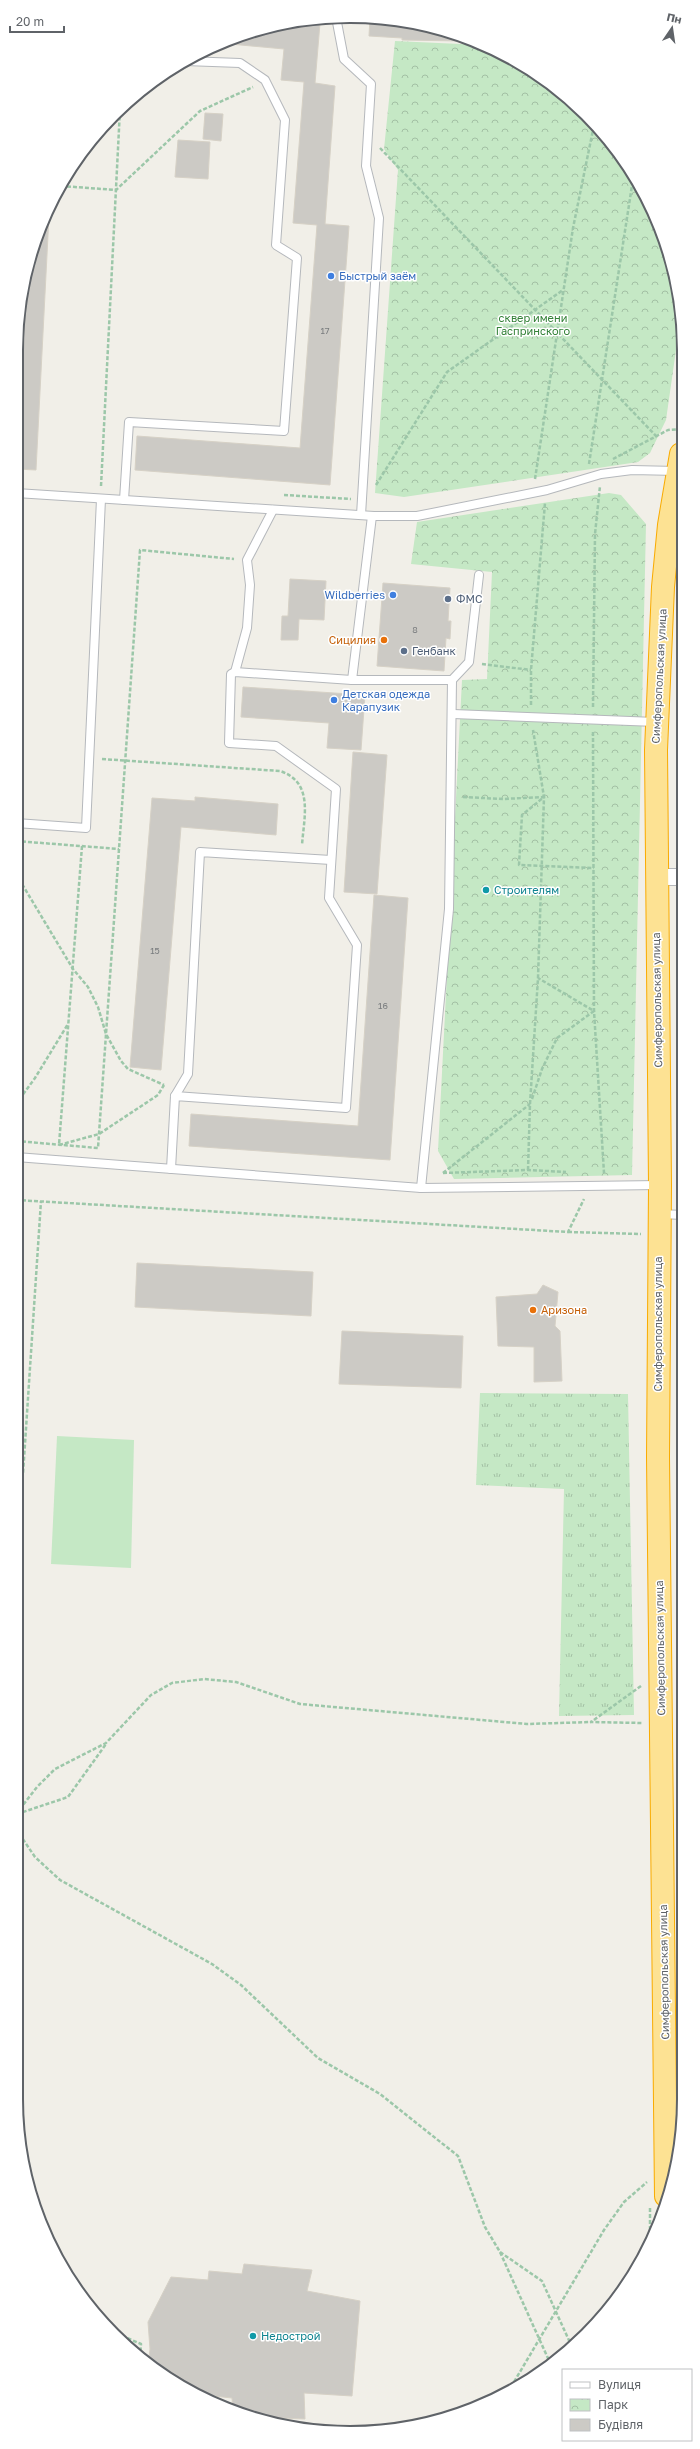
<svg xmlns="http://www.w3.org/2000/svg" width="700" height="2449" font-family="'Golos Text',sans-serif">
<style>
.grass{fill:url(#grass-tufts)}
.park{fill:url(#park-crowns)}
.pitch{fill:#c5e8c5}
.building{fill:#cccac5;stroke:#d6d1c6}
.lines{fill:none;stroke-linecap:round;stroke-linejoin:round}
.lane-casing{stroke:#b5b8bc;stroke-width:10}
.street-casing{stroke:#b5b8bc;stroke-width:18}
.highway-casing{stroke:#f9ab00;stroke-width:24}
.path{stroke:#9cc7a9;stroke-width:2.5;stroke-dasharray:4 2;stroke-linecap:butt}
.lane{stroke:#fff;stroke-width:8}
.street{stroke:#fff;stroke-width:16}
.highway{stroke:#fde293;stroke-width:22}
.shop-dot{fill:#3f7fe0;stroke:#fff;stroke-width:1.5}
.service-dot{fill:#5c6f8a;stroke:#fff;stroke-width:1.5}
.food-dot{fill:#e8710a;stroke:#fff;stroke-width:1.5}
.culture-dot{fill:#0f9aa8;stroke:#fff;stroke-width:1.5}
.labels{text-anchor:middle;stroke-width:3;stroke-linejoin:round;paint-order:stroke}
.number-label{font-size:9px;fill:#7a7d7f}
.shop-label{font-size:11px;fill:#366cbe;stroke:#fff;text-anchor:start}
.park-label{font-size:11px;fill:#348238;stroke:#fff}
.service-label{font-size:11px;fill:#4e5e75;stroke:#fff;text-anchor:start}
.food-label{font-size:11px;fill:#c56008;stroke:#fff;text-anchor:end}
.street-label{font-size:11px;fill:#5f6368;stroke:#fff}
.culture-label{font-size:11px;fill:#0d838f;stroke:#fff;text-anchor:start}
.rim{fill:none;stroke:#5f6368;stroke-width:2}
</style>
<defs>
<pattern id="grass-tufts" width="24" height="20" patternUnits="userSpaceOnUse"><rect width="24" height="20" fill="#c5e8c5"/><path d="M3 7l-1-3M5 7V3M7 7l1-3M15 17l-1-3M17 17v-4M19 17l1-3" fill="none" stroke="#a3c0a4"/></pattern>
<pattern id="park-crowns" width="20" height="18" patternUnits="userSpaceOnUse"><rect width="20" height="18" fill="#c5e8c5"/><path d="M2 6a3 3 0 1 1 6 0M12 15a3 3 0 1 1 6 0" fill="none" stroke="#a3c0a4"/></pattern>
</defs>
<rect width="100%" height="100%" fill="#f1efe8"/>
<polygon class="grass" points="480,1393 628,1394 634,1715 559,1716 564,1489 476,1485"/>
<g class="park">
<polygon points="395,41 482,45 498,51 586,114 650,202 681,307 681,315 666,420 650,453 638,462 404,497 375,493 398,170 384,149"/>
<polygon points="609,493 621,495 646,524 632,1175 454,1179 438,1151 462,680 487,679 492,572 411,564 417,522"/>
</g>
<polygon class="pitch" points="57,1436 134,1440 131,1568 51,1564"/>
<g class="building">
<polygon points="370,18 415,22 462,38 461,41 402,40 402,38 369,36"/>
<polygon points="295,21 320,23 315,83 335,86 325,224 349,226 330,485 135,470 137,436 300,448 317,225 293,223 304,82 281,80 284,49 219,43 285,22"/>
<polygon points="205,113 223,114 221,141 203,139"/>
<polygon points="178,140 210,142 208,179 175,177"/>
<polygon points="45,215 49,216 36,470 16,469 16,350 22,285"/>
<polygon points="290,579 326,581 324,620 299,619 298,640 281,640 282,616 288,616"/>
<polygon points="383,583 450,588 448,621 451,621 450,639 446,638 444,671 377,666"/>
<polygon points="243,687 365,695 361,750 327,748 329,723 241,717"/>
<polygon points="353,752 387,755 377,894 344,892"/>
<polygon points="195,797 278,804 276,835 181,827 161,1070 130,1067 152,798 195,801"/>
<polygon points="374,895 408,898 390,1160 189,1146 191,1114 358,1126"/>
<polygon points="137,1263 313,1272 311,1316 135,1307"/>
<polygon points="543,1285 558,1292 555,1326 560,1331 562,1381 534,1382 534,1347 498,1346 496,1297 537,1294"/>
<polygon points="342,1331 463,1336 461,1388 339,1384"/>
<polygon points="244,2264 312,2270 307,2291 360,2301 352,2396 304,2393 305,2419 252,2417 233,2410 232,2398 195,2394 148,2365 150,2349 148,2322 171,2277 208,2280 209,2271 242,2274"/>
</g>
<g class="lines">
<g class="lane-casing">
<g id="lane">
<polyline points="336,17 344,59 371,84 366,166 379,218 361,515"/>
<polyline points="16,493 374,516 417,516 547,490 601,474 632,470 677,471"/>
<polyline points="124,500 129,422 284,431 297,258 276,245 285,120 265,80 240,63 185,61"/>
<polyline points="235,672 247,628 250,585 247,560 273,510"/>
<polyline points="352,680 372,516"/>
<polyline points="452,680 469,662 479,575"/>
<polyline points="453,714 656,722"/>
<polyline points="16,823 86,828 101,499"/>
<polyline points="175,1096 188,1074 200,852 331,860"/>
<polyline points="16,1157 421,1188 659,1185"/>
<polyline points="171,1169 175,1096 346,1108 357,945 329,898 336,789 276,746 229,743 231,674 235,672 352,680 452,680 449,909 421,1188"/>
<polyline points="661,1214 683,1215"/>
</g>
</g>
<g class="street-casing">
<polyline id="street" points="656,877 682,877"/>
</g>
<g class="highway-casing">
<polyline id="highway" points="666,2196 658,1457 660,1185 656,750 663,587 669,525 681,454"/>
</g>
<g class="path">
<polyline points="380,148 657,437"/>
<polyline points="61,186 116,190 200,111 253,87"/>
<polyline points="613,459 668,430 681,429"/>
<polyline points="589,464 633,179"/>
<polyline points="535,479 573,228 594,125"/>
<polyline points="376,485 447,372 563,290"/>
<polyline points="101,486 120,109"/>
<polyline points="284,495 351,499"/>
<polyline points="482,664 531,670"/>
<polyline points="531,705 531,670 545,503"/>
<polyline points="593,707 595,534 600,486"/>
<polyline points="593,732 594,1011 604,1173"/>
<path d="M102,759l178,12c34,11 24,46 22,74"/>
<polyline points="463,797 503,799 544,797 522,815 519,865 594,868"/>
<polyline points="16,841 119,849"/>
<polyline points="82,846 59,1145 99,1134 158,1095 164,1085"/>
<polyline points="16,874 73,969 88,987 98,1007 106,1034 121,1061 128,1069 164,1085"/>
<polyline points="532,1099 542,1069 557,1038 594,1011 538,978"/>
<polyline points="16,1104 35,1078 68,1024"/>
<polyline points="16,1141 98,1148 140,550 234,559"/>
<polyline points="528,1170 530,1104 538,978 544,797 533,730"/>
<polyline points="443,1173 528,1170 566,1172"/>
<polyline points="443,1173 530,1104"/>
<polyline points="16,1200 568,1232 584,1199"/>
<polyline points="568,1232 641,1234"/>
<polyline points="16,1489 23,1474 41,1201"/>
<polyline points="641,1686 591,1722 642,1723"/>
<polyline points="16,1814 37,1787 55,1769 106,1743 151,1695 172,1683 204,1679 236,1682 300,1704 527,1724 591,1722"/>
<polyline points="17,1814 68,1797 106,1744"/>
<polyline points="16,1829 35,1857 60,1880 212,1964 241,1985 318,2058 380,2094 458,2156 485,2227 500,2252 551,2365"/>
<polyline points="650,2208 650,2236"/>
<polyline points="500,2252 542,2281 572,2347"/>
<polyline points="111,2331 141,2344 140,2358"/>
<polyline points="511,2387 604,2230 624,2202 647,2182"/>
</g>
<use href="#lane" class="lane"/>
<use href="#street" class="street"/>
<use href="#highway" class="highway"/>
</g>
<g class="shop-dot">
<circle cx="331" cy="276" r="4"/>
<circle cx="393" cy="595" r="4"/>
<circle cx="334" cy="700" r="4"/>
</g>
<g class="service-dot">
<circle cx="448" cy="599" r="4"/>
<circle cx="404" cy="651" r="4"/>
</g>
<g class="food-dot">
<circle cx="384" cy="640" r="4"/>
<circle cx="533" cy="1310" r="4"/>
</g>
<g class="culture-dot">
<circle cx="486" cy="890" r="4"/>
<circle cx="253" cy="2336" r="4"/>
</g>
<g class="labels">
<g class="number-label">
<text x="325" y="334">17</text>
<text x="415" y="633">8</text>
<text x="155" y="954">15</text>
<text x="383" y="1009">16</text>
</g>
<g class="shop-label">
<text x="339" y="280">Быстрый заём</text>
<text x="385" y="599" text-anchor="end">Wildberries</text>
<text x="342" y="698">Детская одежда<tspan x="342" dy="13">Карапузик</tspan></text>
</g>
<g class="park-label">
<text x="533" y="322">сквер имени<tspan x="533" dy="13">Гаспринского</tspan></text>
</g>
<g class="service-label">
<text x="456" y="603">ФМС</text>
<text x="412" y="655">Генбанк</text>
</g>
<g class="food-label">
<text x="376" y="644">Сицилия</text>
<text x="541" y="1314" text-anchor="start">Аризона</text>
</g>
<g class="street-label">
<text transform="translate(659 676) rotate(-87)" y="4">Симферопольская улица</text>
<text transform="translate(657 1000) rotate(-91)" y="4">Симферопольская улица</text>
<text transform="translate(658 1324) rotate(-90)" y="4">Симферопольская улица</text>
<text transform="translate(660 1648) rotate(-91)" y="4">Симферопольская улица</text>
<text transform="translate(664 1972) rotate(-91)" y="4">Симферопольская улица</text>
</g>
<g class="culture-label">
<text x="494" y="894">Строителям</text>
<text x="261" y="2340">Недострой</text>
</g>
</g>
<path d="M0 0H700V2449H0ZM350 23H350A327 327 0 0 1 677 350V2099A327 327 0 0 1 350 2426H350A327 327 0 0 1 23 2099V350A327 327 0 0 1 350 23Z" fill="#fff" fill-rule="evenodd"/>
<path class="rim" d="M350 23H350A327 327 0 0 1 677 350V2099A327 327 0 0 1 350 2426H350A327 327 0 0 1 23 2099V350A327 327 0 0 1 350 23Z"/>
<rect x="562" y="2369" width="130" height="72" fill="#ffffff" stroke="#bfc1c3"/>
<rect x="570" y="2382" width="20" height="6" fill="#ffffff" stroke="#bfc1c3"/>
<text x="598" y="2389" font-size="12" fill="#5f6368">Вулиця</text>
<rect x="570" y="2399" width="20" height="12" fill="url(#park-crowns)" stroke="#bfc1c3"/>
<text x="598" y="2409" font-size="12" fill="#5f6368">Парк</text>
<rect x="570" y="2419" width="20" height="12" fill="#cccac5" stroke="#bfc1c3"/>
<text x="598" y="2429" font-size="12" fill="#5f6368">Будівля</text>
<g transform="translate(672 28) rotate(13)" stroke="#ffffff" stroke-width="3" paint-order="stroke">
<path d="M0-3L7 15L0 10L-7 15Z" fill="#5f6368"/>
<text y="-6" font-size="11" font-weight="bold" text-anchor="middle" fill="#5f6368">Пн</text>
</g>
<path d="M10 26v6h54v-6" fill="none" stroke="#5f6368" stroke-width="2"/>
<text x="16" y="26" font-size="12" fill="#5f6368" stroke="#ffffff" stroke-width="3" paint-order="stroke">20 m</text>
</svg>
